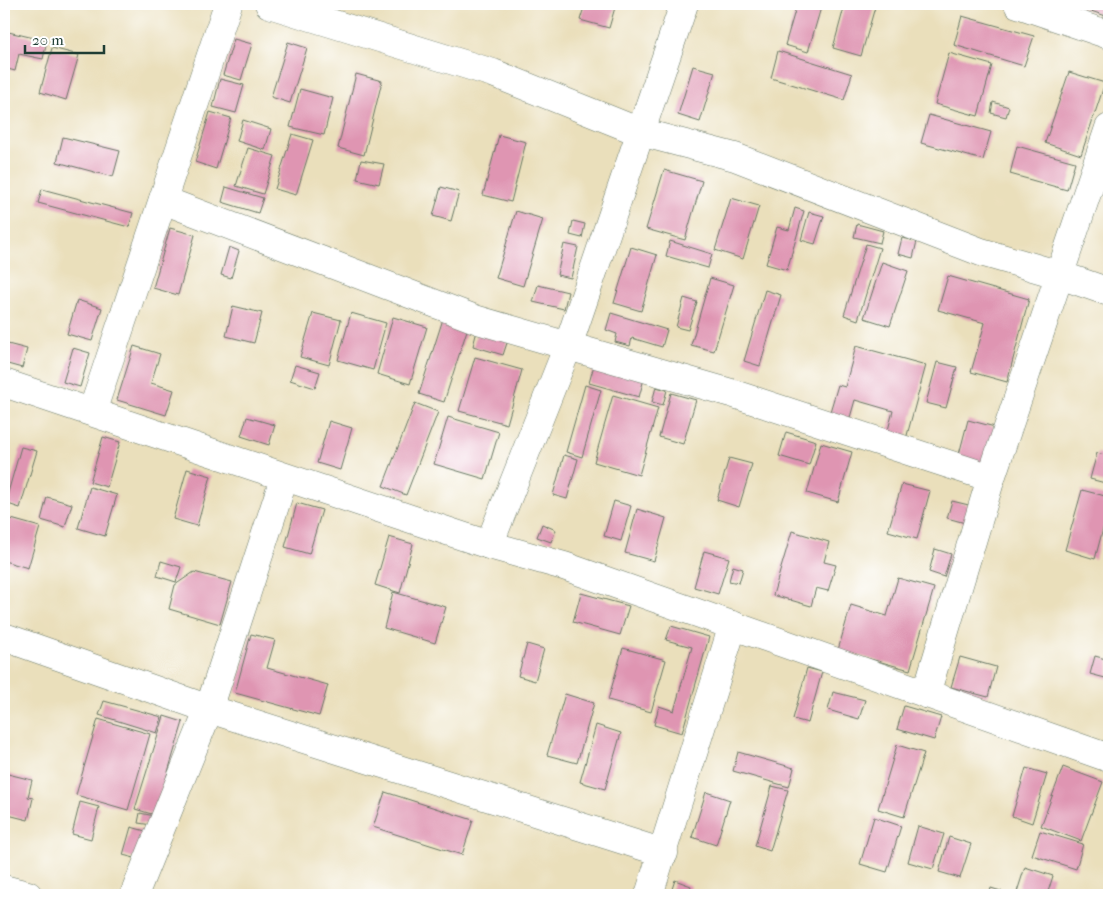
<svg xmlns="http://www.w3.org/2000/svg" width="1113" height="899" font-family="'IM FELL French Canon',serif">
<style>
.building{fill:#df95b2}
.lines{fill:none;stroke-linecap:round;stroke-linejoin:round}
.minor-casing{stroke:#667663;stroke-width:29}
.minor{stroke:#fff;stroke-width:28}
</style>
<rect width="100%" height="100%" fill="#fff"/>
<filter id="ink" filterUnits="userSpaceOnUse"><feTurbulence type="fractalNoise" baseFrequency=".02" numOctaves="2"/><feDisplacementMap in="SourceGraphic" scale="10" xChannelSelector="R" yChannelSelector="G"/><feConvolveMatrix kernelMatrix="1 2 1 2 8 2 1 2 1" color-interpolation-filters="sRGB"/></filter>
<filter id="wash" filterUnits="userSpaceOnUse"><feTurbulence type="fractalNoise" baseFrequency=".0096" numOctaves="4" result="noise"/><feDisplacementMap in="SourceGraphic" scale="20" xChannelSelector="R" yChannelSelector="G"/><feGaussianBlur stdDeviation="1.12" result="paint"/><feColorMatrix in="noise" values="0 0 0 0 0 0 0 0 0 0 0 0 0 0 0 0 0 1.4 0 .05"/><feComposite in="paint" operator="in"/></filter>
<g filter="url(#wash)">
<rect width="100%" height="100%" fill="#eadfbb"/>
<g id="blocks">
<g class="building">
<polygon points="585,4 616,4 609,28 580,20"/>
<polygon points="797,4 822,4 808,52 785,45"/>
<polygon points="845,4 862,4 875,7 861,56 833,48"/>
<polygon points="1081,4 1109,4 1109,17 1079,7"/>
<polygon points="962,16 1034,36 1024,66 954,45"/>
<polygon points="4,31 47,41 43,59 19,54 15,71 4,68"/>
<polygon points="234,39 252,44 241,80 223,75"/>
<polygon points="288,42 307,48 290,103 271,97"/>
<polygon points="52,48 79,55 66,100 40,92"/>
<polygon points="778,51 852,74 844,100 771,78"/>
<polygon points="949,53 992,65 978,116 935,104"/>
<polygon points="693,66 715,72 700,122 678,115"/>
<polygon points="1069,72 1105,83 1081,155 1045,143"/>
<polygon points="356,74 382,81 364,155 338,148"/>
<polygon points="220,79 244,85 236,113 213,107"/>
<polygon points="300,89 333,98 324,135 290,127"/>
<polygon points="993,102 1009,107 1006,117 991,113"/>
<polygon points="210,112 231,118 216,169 195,162"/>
<polygon points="929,115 991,132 983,160 921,143"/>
<polygon points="243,120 271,129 265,150 237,141"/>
<polygon points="292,134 313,140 296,195 275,189"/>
<polygon points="499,135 526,142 511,202 483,195"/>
<polygon points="63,137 120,151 113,177 57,162"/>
<polygon points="1017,146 1075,162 1067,190 1010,174"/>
<polygon points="248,148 275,156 263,194 236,186"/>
<polygon points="361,160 384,164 379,184 357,179"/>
<polygon points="664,170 702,181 685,240 646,229"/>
<polygon points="226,187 263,198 258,213 222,202"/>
<polygon points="441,187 459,192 451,221 433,216"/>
<polygon points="42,189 133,213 129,227 38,203"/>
<polygon points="731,198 759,206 743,259 715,250"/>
<polygon points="795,208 804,211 787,270 766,264 777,227 789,230"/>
<polygon points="516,211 543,219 523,286 496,278"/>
<polygon points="809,212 824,216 815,244 801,240"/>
<polygon points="573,221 585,224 582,238 570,235"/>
<polygon points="857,224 883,231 880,243 854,237"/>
<polygon points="170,228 195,235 178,295 153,288"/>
<polygon points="902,238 917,241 913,258 898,254"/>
<polygon points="670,241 712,254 708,268 666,256"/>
<polygon points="564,244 578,247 571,278 557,275"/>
<polygon points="866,244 880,248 858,320 844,315"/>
<polygon points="229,247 239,251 231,278 221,275"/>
<polygon points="631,247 657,255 641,311 614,303"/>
<polygon points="882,262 908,271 890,326 864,318"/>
<polygon points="948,276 1029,299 1007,382 971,372 985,323 938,310"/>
<polygon points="710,278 734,285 714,351 691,345"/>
<polygon points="538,285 568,292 564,309 533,302"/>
<polygon points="765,290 781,295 760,366 744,361"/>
<polygon points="684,298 697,302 688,330 676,327"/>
<polygon points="77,300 102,308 92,341 67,334"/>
<polygon points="233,306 262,313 254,343 226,336"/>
<polygon points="313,313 341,320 329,365 300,357"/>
<polygon points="351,313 386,323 373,370 338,360"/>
<polygon points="611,313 667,330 662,347 632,338 630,346 615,342 617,334 606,330"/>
<polygon points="393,317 427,327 410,384 377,374"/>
<polygon points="443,319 468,327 444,402 419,394"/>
<polygon points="477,331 508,340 503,355 473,346"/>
<polygon points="4,343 27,349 22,368 4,363"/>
<polygon points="134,346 160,354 151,383 174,390 166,415 117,400"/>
<polygon points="856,346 926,365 906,439 887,434 893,411 855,400 849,421 829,415 838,385 845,387"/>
<polygon points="73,348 90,353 80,387 63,382"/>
<polygon points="475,357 522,370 507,424 459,411"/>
<polygon points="937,362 957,367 946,408 926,403"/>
<polygon points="295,365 320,372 315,388 290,380"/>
<polygon points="594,365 644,379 639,397 589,383"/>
<polygon points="585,385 601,390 582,457 566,452"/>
<polygon points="656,387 667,390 663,405 652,402"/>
<polygon points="671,393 696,400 683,444 659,437"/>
<polygon points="613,395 658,408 639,475 594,462"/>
<polygon points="415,403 438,412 406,495 383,486"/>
<polygon points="247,417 275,425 269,445 241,436"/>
<polygon points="448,417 499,432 485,479 434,464"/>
<polygon points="968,420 995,427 983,469 957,462"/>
<polygon points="329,421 352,428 340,470 317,463"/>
<polygon points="786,432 816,441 809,465 779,456"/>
<polygon points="103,437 120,442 107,487 90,482"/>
<polygon points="821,443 852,452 838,502 807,493"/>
<polygon points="21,447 37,451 20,508 5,503"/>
<polygon points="1097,453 1109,456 1109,484 1090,479"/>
<polygon points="564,455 578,459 567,499 553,495"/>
<polygon points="729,458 752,464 739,507 717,500"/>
<polygon points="187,469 211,476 197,526 173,519"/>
<polygon points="902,484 930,491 917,539 888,531"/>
<polygon points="90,487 117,495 105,536 78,528"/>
<polygon points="1082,490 1109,497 1109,506 1095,559 1065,550"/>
<polygon points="47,497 72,504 65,527 41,520"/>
<polygon points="614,501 631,506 621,541 604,536"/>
<polygon points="952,501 973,506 969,524 947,518"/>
<polygon points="297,503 322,510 309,554 285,547"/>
<polygon points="637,509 666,518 654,561 625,553"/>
<polygon points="4,517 40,527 28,568 4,561"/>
<polygon points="542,524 556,530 551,542 537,537"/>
<polygon points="792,531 829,542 824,562 836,565 828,591 816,588 811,606 773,595"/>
<polygon points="389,537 413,544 400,593 375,585"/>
<polygon points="935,549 951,554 944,577 929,572"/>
<polygon points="704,551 729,558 718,594 694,587"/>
<polygon points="161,561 181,567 176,582 157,576"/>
<polygon points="733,566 743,569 739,583 729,581"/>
<polygon points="194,572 232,582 220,624 169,609 175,585"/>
<polygon points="898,578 934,588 910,670 838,650 851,605 887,616"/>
<polygon points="393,592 446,607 435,643 384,628"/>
<polygon points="581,593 629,606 620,635 573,622"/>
<polygon points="671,626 709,637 682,733 654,725 659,706 674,711 692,647 666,640"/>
<polygon points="251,634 275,640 267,668 328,685 319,716 235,693"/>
<polygon points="527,644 544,649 535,681 518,676"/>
<polygon points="623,648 666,660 651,712 608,700"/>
<polygon points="1095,656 1109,660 1109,679 1090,674"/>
<polygon points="960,657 996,667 988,697 951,687"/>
<polygon points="807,668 822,672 808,723 793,719"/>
<polygon points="833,692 865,700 859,719 828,710"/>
<polygon points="565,694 594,703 577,763 547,755"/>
<polygon points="104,701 162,717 157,733 99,715"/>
<polygon points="904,706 941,717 934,740 897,729"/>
<polygon points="164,716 183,722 155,815 135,809"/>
<polygon points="98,719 150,734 128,810 76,795"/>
<polygon points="596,725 621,733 605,789 580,782"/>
<polygon points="897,745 924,753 904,817 878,809"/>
<polygon points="738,752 794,768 789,787 733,771"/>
<polygon points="1063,767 1103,782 1081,841 1041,826"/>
<polygon points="1026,768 1047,774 1032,823 1012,816"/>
<polygon points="4,773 32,780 28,797 33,798 28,820 4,814"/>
<polygon points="772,786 788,790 770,851 755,846"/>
<polygon points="385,792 473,820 462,855 373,827"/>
<polygon points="706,792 730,800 716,845 692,837"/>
<polygon points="80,802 99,807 91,839 72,834"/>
<polygon points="140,813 154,816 152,825 138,823"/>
<polygon points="874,817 901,826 887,872 860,864"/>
<polygon points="918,826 944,834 933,869 908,862"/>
<polygon points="131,827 149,832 142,860 123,855"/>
<polygon points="1040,831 1083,844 1076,869 1032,855"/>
<polygon points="949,837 971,844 960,878 939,872"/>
<polygon points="1025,867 1053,876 1047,895 1016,895"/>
<polygon points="675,880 691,886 688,895 670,895"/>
<polygon points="991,888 1004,892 1003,895 989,895"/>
</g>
</g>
</g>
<g filter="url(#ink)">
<use href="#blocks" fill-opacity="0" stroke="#667663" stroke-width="1"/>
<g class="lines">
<g class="minor-casing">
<g id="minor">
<polyline points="269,4 493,73 640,132 735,157 981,252 1060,275 1109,292"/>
<polyline points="1018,4 1109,35"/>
<polyline points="163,200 478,320 731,393 991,478"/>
<polyline points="4,383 489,545 564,566 1109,758"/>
<polyline points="92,412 228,4"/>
<polyline points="489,545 568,346 684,4"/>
<polyline points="4,637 209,709 664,853"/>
<polyline points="926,694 991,478 1109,128"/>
<polyline points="4,889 28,895"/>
<polyline points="134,895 209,709 284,478"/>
<polyline points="649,895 733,625"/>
</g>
</g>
<use href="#minor" class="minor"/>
</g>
</g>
<rect width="1113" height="899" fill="none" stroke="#fff" stroke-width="20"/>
<path d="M25 45v8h79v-8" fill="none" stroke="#1f3d34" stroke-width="2.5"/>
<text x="32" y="45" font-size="15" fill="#1f3d34" stroke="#ffffff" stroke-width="4" paint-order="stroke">20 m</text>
</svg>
